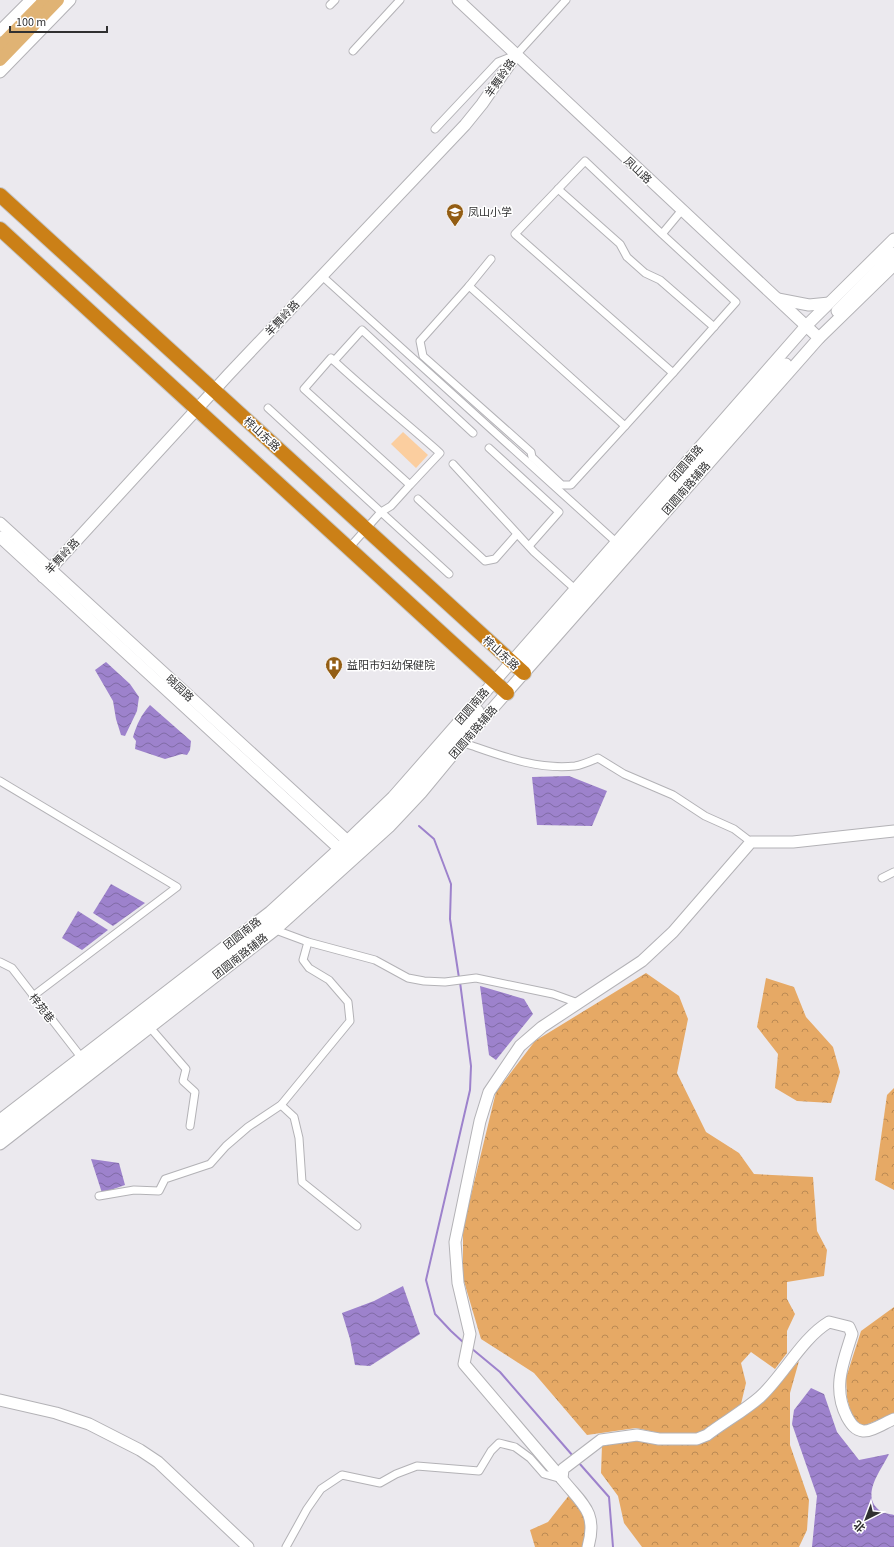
<svg xmlns="http://www.w3.org/2000/svg" width="894" height="1547" font-family="'Source Sans 3','Noto Sans SC',sans-serif">
<style>
.forest{fill:url(#forest-crowns)}
.pitch{fill:#fbce9f}
.water{fill:url(#water-waves)}
.lines{fill:none;stroke-linecap:round;stroke-linejoin:round}
.stream{stroke:#9d82cc;stroke-width:2}
.street-casing{stroke:#b3b2b6;stroke-width:9}
.secondary-casing{stroke:#b3b2b6;stroke-width:13}
.primary-casing{stroke:#c5c5c5;stroke-width:14}
.highway-casing{stroke:#c5c5c5;stroke-width:16}
.street{stroke:#fff;stroke-width:7}
.secondary{stroke:#fff;stroke-width:11}
.primary{stroke:#e0b374;stroke-width:12}
.highway{stroke:#cb8017;stroke-width:14}
.labels{text-anchor:middle;stroke-width:3;stroke-linejoin:round;paint-order:stroke}
.street-label{font-size:11px;fill:#303031;stroke:#fff}
.poi-label{font-size:11px;fill:#303031;stroke:#fff;text-anchor:start}
</style>
<defs>
<pattern id="forest-crowns" width="20" height="18" patternUnits="userSpaceOnUse"><rect width="20" height="18" fill="#e6a965"/><path d="M2 6a3 3 0 1 1 6 0M12 15a3 3 0 1 1 6 0" fill="none" stroke="#bb8a54"/></pattern>
<pattern id="water-waves" width="16" height="10" patternUnits="userSpaceOnUse"><rect width="16" height="10" fill="#9d82cc"/><path d="M0 5q4-4 8 0t8 0" fill="none" stroke="#806ba6"/></pattern>
</defs>
<rect width="100%" height="100%" fill="#ebe9ee"/>
<g class="forest">
<polygon points="646,973 679,996 688,1019 677,1073 706,1132 739,1153 754,1174 813,1177 817,1231 827,1250 824,1276 787,1282 787,1299 795,1314 787,1331 787,1353 775,1369 751,1352 741,1363 746,1383 741,1404 708,1429 694,1434 659,1433 636,1428 587,1435 534,1373 481,1339 463,1278 463,1228 496,1092 535,1041"/>
<polygon points="766,978 794,987 806,1017 833,1047 840,1072 831,1103 797,1101 775,1088 778,1054 757,1027"/>
<polygon points="894,1088 894,1190 875,1180 887,1095"/>
<polygon points="894,1307 894,1415 891,1415 863,1426 852,1417 847,1398 846,1378 861,1331"/>
<polygon points="799,1361 790,1393 790,1445 809,1500 807,1530 799,1547 642,1547 624,1523 618,1496 601,1473 602,1445 637,1438 702,1443 764,1399"/>
<polygon points="570,1494 585,1509 586,1532 583,1547 535,1547 530,1530 548,1522"/>
</g>
<polygon class="pitch" points="403,432 428,455 416,468 391,444"/>
<g class="water">
<polygon points="106,662 130,684 139,697 137,711 125,736 121,735 116,719 113,701 95,670"/>
<path d="M150,705l41,36 -1,9 -3,5 -5,-1 -17,5 -30,-10 1,-8 -3,-4c4,-13 8,-22 17,-32z"/>
<polygon points="569,776 607,791 592,826 537,825 532,777"/>
<polygon points="111,884 145,903 113,926 93,913"/>
<polygon points="78,911 108,930 82,950 62,938"/>
<polygon points="480,986 524,999 533,1014 496,1060 489,1055"/>
<polygon points="91,1159 119,1163 125,1185 102,1193"/>
<polygon points="403,1286 420,1334 370,1366 355,1365 350,1339 342,1313 374,1301"/>
<path d="M811,1388l13,6 13,38 22,28 30,-6c-7,15 -29,41 -10,56 3,3 11,4 15,5v32h-82l5,-51 -25,-72 2,-14z"/>
</g>
<g class="lines">
<g class="stream">
<polyline points="419,826 434,839 451,884 450,919 459,978"/>
<polyline points="460,982 471,1066 470,1090 426,1280 435,1314 451,1331 464,1343"/>
<polyline points="471,1348 500,1372 573,1456"/>
<polyline points="579,1463 609,1497 613,1547"/>
</g>
<g class="street-casing">
<g id="street">
<polyline points="330,5 335,0"/>
<polyline points="353,51 400,0"/>
<polyline points="435,129 498,62 516,55 566,0"/>
<polyline points="558,189 620,244 627,257 645,273 660,280 714,327"/>
<polyline points="662,234 585,161 515,234 673,373 736,302 662,234 682,210"/>
<polyline points="491,259 469,286 625,426 673,373"/>
<polyline points="322,276 616,542"/>
<polyline points="469,286 420,341 423,356 531,452 532,457 562,485 571,485 625,426"/>
<polyline points="334,361 362,330 473,433"/>
<path d="M268,408l113,104 10,-6 19,-21 -106,-96 27,-31c35,33 73,63 109,95l-30,32"/>
<polyline points="489,448 559,512 529,546"/>
<polyline points="453,464 534,552 575,589"/>
<polyline points="418,499 485,561 495,559 517,534"/>
<polyline points="349,548 381,512 449,574"/>
<path d="M462,739l5,5c35,12 70,26 108,22 7,-1 16,-5 23,-8l26,16 49,21 32,21 29,13 17,13"/>
<polyline points="0,781 177,887 33,996"/>
<polyline points="882,878 894,872"/>
<polyline points="273,929 308,942 375,960 408,978 424,981 445,982 476,978 553,994 578,1003"/>
<polyline points="0,962 12,968 81,1057"/>
<polyline points="147,1024 186,1069 183,1081 195,1092 190,1126"/>
<polyline points="281,1105 294,1117 299,1138 302,1182 357,1226"/>
<polyline points="99,1196 134,1190 159,1191 165,1179 210,1164 226,1146 248,1127 281,1105 350,1021 348,1002 329,980 309,968 303,960 308,942"/>
<polyline points="286,1547 307,1509 321,1489 342,1475 380,1483 396,1474 417,1466 479,1471 491,1451 499,1443 515,1447 530,1458 544,1474 562,1479"/>
</g>
</g>
<g class="secondary-casing">
<g id="secondary">
<polyline points="458,0 819,338"/>
<polyline points="0,31 31,0"/>
<polyline points="0,72 70,0"/>
<polyline points="778,299 809,305 829,303"/>
<polyline points="837,311 894,253"/>
<polyline points="0,523 353,846"/>
<polyline points="0,537 344,853"/>
<polyline points="43,577 229,374 465,125 482,104 516,55"/>
<polyline points="518,664 786,364"/>
<polyline points="0,1120 270,912 340,848 393,797 806,326 894,239"/>
<path d="M0,1132l265,-206c49,-42 99,-85 143,-132 24,-27 47,-56 70,-83"/>
<polyline points="0,1144 275,930 389,827 421,793 464,741 819,338 894,265"/>
<polyline points="0,1400 56,1413 89,1424 140,1450 158,1462 248,1547"/>
<polyline points="562,1479 464,1364 470,1334 458,1283 455,1242 480,1121 489,1092 520,1046 542,1027 642,961 673,932 751,842 793,842 894,831"/>
<path d="M588,1547c10,-35 -6,-43 -26,-68l1,-10 38,-29 36,-5 22,4h38l10,-4c17,-13 37,-24 53,-38 23,-21 42,-59 69,-75l20,5 3,7c-9,29 -20,54 -5,83 4,7 8,13 16,14 8,1 23,-9 31,-12"/>
</g>
</g>
<g class="primary-casing">
<g id="primary">
<polyline points="0,46 45,0"/>
<polyline points="0,60 58,0"/>
</g>
</g>
<g class="highway-casing">
<g id="highway">
<polyline points="0,195 524,673"/>
<polyline points="0,229 507,693"/>
</g>
</g>
<use href="#street" class="street"/>
<use href="#secondary" class="secondary"/>
<use href="#primary" class="primary"/>
<use href="#highway" class="highway"/>
</g>
<defs>
<g id="school-pin" transform="scale(0.9)"><path d="M0 17L-7.5 6A9.5 9.5 0 1 1 7.5 6Z" fill="#935d13" stroke="#fff"/><path d="M0-5L7-2L0 1L-7-2ZM-4 1L0 2.5L4 1V4Q0 6-4 4Z" fill="#fff"/></g>
<g id="hospital-pin" transform="scale(0.9)"><path d="M0 17L-7.5 6A9.5 9.5 0 1 1 7.5 6Z" fill="#935d13" stroke="#fff"/><path d="M-5-5h3v3.5h4V-5h3V5h-3V1.5h-4V5h-3Z" fill="#fff"/></g>
</defs>
<g fill-rule="evenodd">
<use href="#school-pin" x="455" y="212"/>
<use href="#hospital-pin" x="334" y="665"/>
</g>
<g class="labels">
<g class="street-label">
<text transform="translate(500 78) rotate(-55)" y="4">羊舞岭路</text>
<text transform="translate(638 170) rotate(43)" y="4">凤山路</text>
<text transform="translate(282 318) rotate(-47)" y="4">羊舞岭路</text>
<text transform="translate(262 434) rotate(42)" y="4">梓山东路</text>
<text transform="translate(686 463) rotate(-49)" y="4">团圆南路</text>
<text transform="translate(686 488) rotate(-49)" y="4">团圆南路辅路</text>
<text transform="translate(62 556) rotate(-47)" y="4">羊舞岭路</text>
<text transform="translate(501 653) rotate(42)" y="4">梓山东路</text>
<text transform="translate(180 688) rotate(43)" y="4">晓园路</text>
<text transform="translate(472 706) rotate(-49)" y="4">团圆南路</text>
<text transform="translate(473 732) rotate(-49)" y="4">团圆南路辅路</text>
<text transform="translate(242 933) rotate(-38)" y="4">团圆南路</text>
<text transform="translate(240 956) rotate(-38)" y="4">团圆南路辅路</text>
<text transform="translate(42 1008) rotate(52)" y="4">梓苑巷</text>
</g>
<g class="poi-label">
<text x="468" y="216">凤山小学</text>
<text x="347" y="669">益阳市妇幼保健院</text>
</g>
</g>
<g transform="translate(866 1519) rotate(222)" stroke="#ffffff" stroke-width="3" paint-order="stroke">
<path d="M0-3L7 15L0 10L-7 15Z" fill="#303031"/>
<text y="-6" font-size="11" font-weight="bold" text-anchor="middle" fill="#303031">北</text>
</g>
<path d="M10 26v6h97v-6" fill="none" stroke="#303031" stroke-width="2"/>
<text x="16" y="26" font-size="12" fill="#303031" stroke="#ffffff" stroke-width="3" paint-order="stroke">100 m</text>
</svg>
